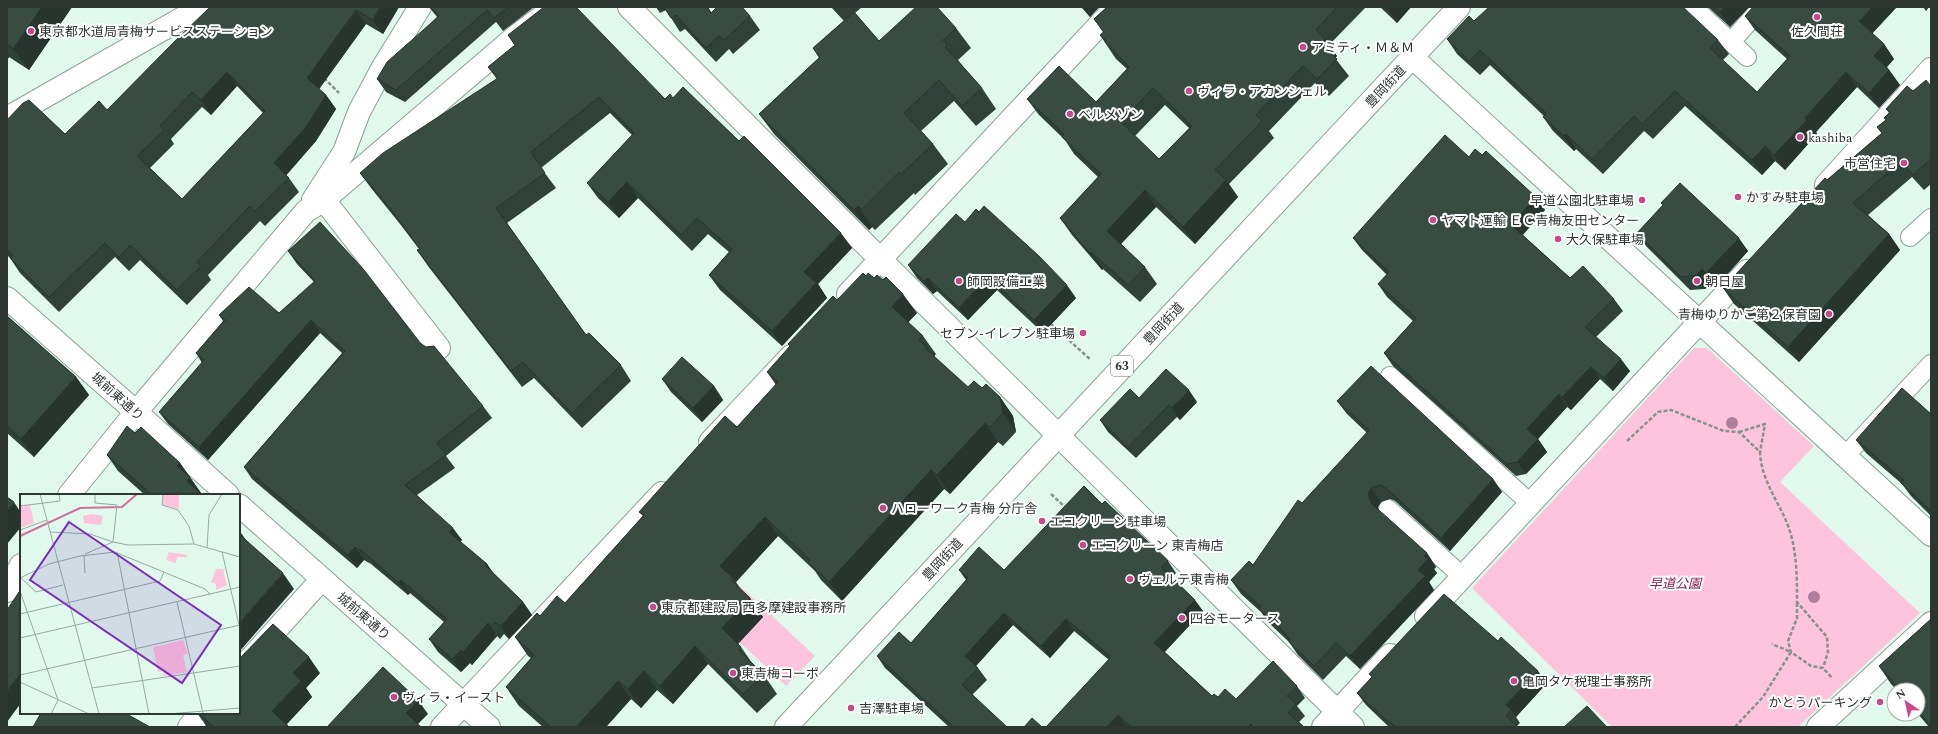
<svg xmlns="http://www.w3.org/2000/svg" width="1938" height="734" font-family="Spectral,'Noto Sans JP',serif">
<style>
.green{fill:#ffc4dd}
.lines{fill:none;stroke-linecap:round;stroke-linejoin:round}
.lane-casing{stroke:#8ba296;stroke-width:20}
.street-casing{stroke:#8ba296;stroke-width:24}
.secondary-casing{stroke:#8ba296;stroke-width:24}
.primary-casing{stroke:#8ba296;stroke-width:24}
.path{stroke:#84948b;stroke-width:2.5;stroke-dasharray:4 2;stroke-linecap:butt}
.lane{stroke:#fff;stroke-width:18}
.street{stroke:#fff;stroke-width:22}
.secondary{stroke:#fff;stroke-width:22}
.primary{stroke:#fff;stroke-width:22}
.tree{fill:#af7e9b}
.wall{fill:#304139;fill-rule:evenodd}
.shaded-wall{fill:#27352e}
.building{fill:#384c42;stroke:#27352e;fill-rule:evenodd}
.poi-dot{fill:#ca478d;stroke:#fff;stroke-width:1.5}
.labels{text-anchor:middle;stroke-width:4;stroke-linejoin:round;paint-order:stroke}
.shield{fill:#fff;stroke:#6c726f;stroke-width:1}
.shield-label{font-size:12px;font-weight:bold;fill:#2d3631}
.poi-label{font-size:13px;fill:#2d3631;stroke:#fff;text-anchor:start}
.street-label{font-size:13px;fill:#2d3631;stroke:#fff}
.park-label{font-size:13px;font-style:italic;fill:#871a59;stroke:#fff}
.inset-river{fill:none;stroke:#cc729e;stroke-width:2}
.inset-road{fill:none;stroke:#98aba1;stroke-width:1}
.view{fill:#7b2cbf;fill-opacity:0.15;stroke:#7b2cbf;stroke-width:2}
.inset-edge{fill:none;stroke:#2d3631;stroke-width:2}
</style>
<rect width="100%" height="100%" fill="#e0f9ec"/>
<g class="green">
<polygon points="1694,348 1707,348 1814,446 1780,482 1920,613 1798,727 1612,727 1472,588"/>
<polygon points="740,586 815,656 786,686 712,616"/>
</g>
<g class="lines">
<g class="lane-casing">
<g id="lane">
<polyline points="1693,7 1747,57"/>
<polyline points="1731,42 1762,7"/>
<polyline points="1910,237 1931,218"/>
<polyline points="1390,376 1530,503"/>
<polyline points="1845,456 1931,364"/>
<polyline points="1388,509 1463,577"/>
</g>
</g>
<g class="street-casing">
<g id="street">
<polyline points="629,7 881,260 1353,727"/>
<polyline points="1412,57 1931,535"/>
<polyline points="7,118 202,7"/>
<polyline points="1826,185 1931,69"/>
<polyline points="313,200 344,152 359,112 383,67 420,7"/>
<polyline points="324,200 439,348"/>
<polyline points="848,294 1116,7"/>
<polyline points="136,412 228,495"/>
<polyline points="710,442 791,356"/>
<polyline points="69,495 136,412 306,211 324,200 516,36 555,7"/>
<polyline points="239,505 489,727"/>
<polyline points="7,591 21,565"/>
<polyline points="1426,616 1747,271"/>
<polyline points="239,671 322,579"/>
<polyline points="189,727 201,713"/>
<polyline points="442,727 662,493"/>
<polyline points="1323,727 1390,655"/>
<polyline points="1818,727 1931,623"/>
</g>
</g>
<g class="secondary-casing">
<polyline id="secondary" points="7,298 136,412"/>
</g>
<g class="primary-casing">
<polyline id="primary" points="786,727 1459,7"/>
</g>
<g class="path">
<polyline points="324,78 339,93"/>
<polyline points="1051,324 1091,360"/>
<polyline points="1739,432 1765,424 1760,452"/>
<path d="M1627,441l31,-29 13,-2 53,21 15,1 21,20c1,27 17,47 27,71 10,25 10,53 10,79l30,35 1,15 -5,16"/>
<polyline points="1051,494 1067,509"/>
<polyline points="1797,603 1797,618 1788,641 1791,652 1811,666 1823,668 1832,678"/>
<polyline points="1735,727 1763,697 1791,652 1772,644"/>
</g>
<use href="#lane" class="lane"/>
<use href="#street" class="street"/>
<use href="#secondary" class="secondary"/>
<use href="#primary" class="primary"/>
</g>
<g class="tree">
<circle cx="1732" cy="423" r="6"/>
<circle cx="1814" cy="597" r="6"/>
</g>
<g class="wall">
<polygon points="7,7 72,7 29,70 9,57 7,60"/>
<path d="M236,7h163l-16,27 -17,-10 -47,65 7,6 10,14 -20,32 -30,34 3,3 10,14 -34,34 -5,-5 -52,54 3,5 -24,25 -47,-45 -11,11 -14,-14 -56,55 -39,-39 -10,-15 -3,-3v-135l58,14 42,-24zM237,86l26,27 -81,86 -32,-31 24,-24 -3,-5 31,-32 9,8z"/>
<polygon points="429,7 534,7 503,31 496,22 405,102 386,92 377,79 437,17"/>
<polygon points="656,7 708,7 711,12 750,16 760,30 733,54 729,49 716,62 685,29 680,32 666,10 660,13"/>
<polygon points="831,7 862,7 855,13 879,41 956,28 971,48 958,60 962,65 982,88 996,109 976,126 954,101 921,131 933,144 948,164 915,195 914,193 875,230 872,227 869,230 774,134 759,114 819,58 813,48 844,21"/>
<polygon points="1081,7 1099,7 1090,17"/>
<path d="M1107,7h259l-37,38 8,11 -2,2 14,18 -20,20 -14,-13 -46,48 5,7 -45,46 9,13 -43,47 -39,-37 -35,37 24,23 12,17 -17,18 -37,-33 -1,1 -30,-35 -12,-17 38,-41 -24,-23 -9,-14 -26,-25 -12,-16 69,3 31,-33 -11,-10 -16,-24 3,-3 -9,-13zM1165,105l24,23 -30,31 -24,-23z"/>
<polygon points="1380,7 1411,7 1397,23"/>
<polygon points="1708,7 1749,7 1730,27"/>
<polygon points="1745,16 1872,33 1884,44 1894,59 1887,67 1900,85 1879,108 1857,87 1816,132 1817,134 1785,170 1775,161 1762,175 1685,106 1653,139 1644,131 1603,174 1576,149 1574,151 1553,131 1543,117 1544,116 1490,65 1480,75 1457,54 1447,39 1474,21 1718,40 1729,54 1723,60 1757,92 1787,59 1755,30"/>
<polygon points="508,35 665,99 673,98 739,141 852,248 818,284 827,298 782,346 720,290 709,275 729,252 708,234 692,251 638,198 619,218 598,198 587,183 632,135 610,113 541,168 556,188 507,223 586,335 621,365 631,381 582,428 534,378 522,387 428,266 417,250 419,249 400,224 371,188 360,173 497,79 488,67 515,45"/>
<polygon points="1931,86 1931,184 1924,190 1912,177 1868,215 1889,234 1900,250 1799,362 1734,304 1723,288 1827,180 1882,133 1877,127 1886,120 1884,118 1889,113 1886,109 1913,91"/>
<polygon points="1482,155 1536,197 1545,210 1523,235 1570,278 1614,299 1623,311 1596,337 1630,371 1613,391 1600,379 1571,410 1567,407 1538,439 1547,452 1526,474 1516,476 1393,366 1384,353 1413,321 1387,297 1378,284 1387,275 1362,250 1353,238 1469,157"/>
<polygon points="1661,203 1748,251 1716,287 1711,283 1705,289 1690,290 1646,246 1637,233 1663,205"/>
<polygon points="965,222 1076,298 1043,333 997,290 968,320 937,291 933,294 917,278 908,265"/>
<polygon points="288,251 420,343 483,406 492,418 446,456 455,468 417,495 462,540 460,542 487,564 493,573 523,602 532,615 509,639 504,634 500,639 497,636 472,665 470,663 461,672 438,652 429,639 444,622 410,593 408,595 371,564 364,560 357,568 252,479 244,467 342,353 320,333 208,460 168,424 159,412 202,363 196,353 223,321 219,315 279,313 314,282 297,264"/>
<polygon points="866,276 917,313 908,322 923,336 936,354 934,357 968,387 982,388 1000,397 1013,416 1016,432 1003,446 998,442 950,494 944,489 842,601 821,580 815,571 778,536 736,582 742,591 750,598 763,617 738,644 741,647 752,663 764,675 777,694 757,713 708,664 673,704 657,690 641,708 631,699 606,727 543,727 519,706 506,687 531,658 528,656 515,637 540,616 565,603 643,516 639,512 737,427 776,385 767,372 790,347 788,344"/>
<polygon points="7,316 76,377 89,395 34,457 7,433"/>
<polygon points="662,379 714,386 723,400 702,422 671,392"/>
<polygon points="1139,398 1197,402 1180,420 1177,417 1136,458 1108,432 1100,420"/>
<polygon points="1337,401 1493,479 1502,492 1450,551 1395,501 1390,499 1381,502 1378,507 1378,510 1427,553 1436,567 1434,569 1437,573 1429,582 1434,590 1360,669 1346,656 1323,680 1298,655 1289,642 1268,622 1261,612 1241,594 1231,580 1253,565 1302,503 1367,433 1347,414"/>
<polygon points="1931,414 1931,516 1911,496 1902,484 1866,453 1856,440"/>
<polygon points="135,433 180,463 201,493 200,494 202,495 145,495 118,471 107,455"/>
<polygon points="1102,504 1168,561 1176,573 1172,577 1203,611 1165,652 1212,696 1218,697 1236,699 1297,686 1305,698 1297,706 1305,716 1299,722 1304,727 1046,727 1109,660 1074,631 1050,658 1013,625 976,666 978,668 987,680 972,695 1007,727 949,727 885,668 877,656 911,643 966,580 959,570 1004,570"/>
<polygon points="1931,619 1931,727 1929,727 1918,714 1918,690 1897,690 1891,684 1879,666"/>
<polygon points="1498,641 1547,683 1516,717 1520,723 1517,726 1518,727 1389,727 1366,705 1357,693 1372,677 1369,674"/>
<polygon points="320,673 306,688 312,697 287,724 289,727 207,727 197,713 239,713"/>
</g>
<g class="shaded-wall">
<polygon points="42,7 72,7 29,70 13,49"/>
<polygon points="380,7 399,7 383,34 373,20"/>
<polygon points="1083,7 1099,7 1090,17"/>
<polygon points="1386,7 1411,7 1397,23"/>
<polygon points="1725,7 1749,7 1730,27 1720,12"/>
<polygon points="1872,7 1897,7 1870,36 1859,21"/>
<polygon points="1923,7 1929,7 1926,11"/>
<polygon points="356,10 366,24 317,92 307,78"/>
<polygon points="1325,39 1337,56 1333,60 1321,44"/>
<polygon points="1884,44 1894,59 1884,70 1874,56"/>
<polygon points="7,54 9,57 7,60"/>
<polygon points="1889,70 1900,85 1879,108 1869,93"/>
<polygon points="227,72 237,86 211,115 201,100"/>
<polygon points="1846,72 1857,87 1816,132 1817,134 1785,170 1774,155 1805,118"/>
<polygon points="326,95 336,109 316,141 284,178 274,163"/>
<polygon points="1566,134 1576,149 1574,151 1564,136"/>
<polygon points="1765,146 1775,161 1762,175 1752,160"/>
<polygon points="1226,180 1238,197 1195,244 1183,227"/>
<polygon points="627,182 638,198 619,218 608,202"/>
<polygon points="1145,190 1156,207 1118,247 1107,231"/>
<polygon points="1536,197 1545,210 1520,237 1511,225"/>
<polygon points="858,206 872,227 869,230 854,210"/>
<polygon points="841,233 852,248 818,284 827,298 782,346 772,331 804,272"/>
<polygon points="1889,234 1900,250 1799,362 1788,347"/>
<polygon points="1739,238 1748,251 1716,287 1706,273"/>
<polygon points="1091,252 1103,269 1102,270 1090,253"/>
<polygon points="1702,269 1711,283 1705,289 1696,275"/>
<polygon points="988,277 997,290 968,320 959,308"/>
<polygon points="928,278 937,291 933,294 924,281"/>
<polygon points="1067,285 1076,298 1043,333 1034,320"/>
<polygon points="903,294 917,313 905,326 892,307"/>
<polygon points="311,320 320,333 208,460 199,447"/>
<polygon points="1621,359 1630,371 1613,391 1604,378"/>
<polygon points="1591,367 1600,379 1571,410 1562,397"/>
<polygon points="76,377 89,395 34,457 21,439"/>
<polygon points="714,386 723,400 702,422 693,408"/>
<polygon points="1189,390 1197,402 1180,420 1172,408"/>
<polygon points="1559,394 1567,407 1538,439 1547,452 1526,474 1517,462 1527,429"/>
<polygon points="1000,397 1013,416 1016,432 1003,413"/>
<polygon points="985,423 998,442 950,494 937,475"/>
<polygon points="180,463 201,493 199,495 187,481 177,466"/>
<polygon points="931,470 944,489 842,601 829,582"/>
<polygon points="1493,479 1502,492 1450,551 1441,538"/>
<polygon points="1371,488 1381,502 1378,507 1381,516 1371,503 1368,494"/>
<polygon points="14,502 21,513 21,527 7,544 7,511"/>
<polygon points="765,517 778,536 736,582 733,578 720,566"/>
<polygon points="453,528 462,540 458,545 449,532"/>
<polygon points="239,530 250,546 239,535"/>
<polygon points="355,547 364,560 357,568 348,555"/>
<polygon points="1427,553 1436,567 1434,569 1437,573 1429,582 1434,590 1360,669 1350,656 1418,570 1424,556"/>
<polygon points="487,564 496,577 486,566"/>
<polygon points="283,573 294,589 239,652 239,623"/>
<polygon points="401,580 410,593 408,595 399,583"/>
<polygon points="750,598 763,617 735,647 722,628"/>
<polygon points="1195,600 1203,611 1162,654 1154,643"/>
<polygon points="523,602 532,615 509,639 501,626"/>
<polygon points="1004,613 1013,625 974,668 965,656"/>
<polygon points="1066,619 1074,631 1050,658 1041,646"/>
<polygon points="488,623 497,636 472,665 463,652"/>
<polygon points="695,646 708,664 673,704 660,686"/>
<polygon points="461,650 470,663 461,672 452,659"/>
<polygon points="309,657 320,673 306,688 312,697 284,727 272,711 293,673"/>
<polygon points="644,671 657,690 641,708 628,689"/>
<polygon points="1538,671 1547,683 1516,717 1511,710 1506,705"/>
<polygon points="21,672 21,703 7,722 7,691"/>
<polygon points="618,681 631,699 606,727 576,727"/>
<polygon points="418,700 428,714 415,727 406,713"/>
<polygon points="1118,715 1126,727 1107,727"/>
<polygon points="1251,724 1253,727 1248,727"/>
</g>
<g class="building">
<polygon points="7,7 42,7 13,49 7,44"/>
<path d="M210,7h170l-7,13 -17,-10 -49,68 19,17 -20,32 -32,36 15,15 -34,33 -5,-5 -53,56 4,4 -24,24 -47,-45 -11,12 -14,-14 -56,54 -39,-39 3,-3 -6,-5v-130l16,-17 6,-3 36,34 34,-33 8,9 67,-68zM227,72l38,39 -83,88 -45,-43 27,-26 -4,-4 32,-34 9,8z"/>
<polygon points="430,7 509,7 494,18 487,10 396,90 377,79 387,62 439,16"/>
<polygon points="544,7 576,7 665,99 670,94 673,98 683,87 739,141 744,136 841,233 804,272 816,283 772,331 709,275 732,249 697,218 681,235 627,182 608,202 587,183 634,133 599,97 531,152 545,173 496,208 586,335 589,333 621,365 572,413 523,362 511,371 417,250 420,249 390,208 360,173 383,153 498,78 488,67 515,45 508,35"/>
<polygon points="664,7 707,7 711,13 717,7 742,7 750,16 724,40 719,36 706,48 676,15 671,18"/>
<polygon points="916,7 937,7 956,28 943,40 947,45 945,47 982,88 962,106 939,80 904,113 933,144 901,174 899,172 861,210 858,206 854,210 759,114 820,57 813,48 854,12 879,41"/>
<path d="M1107,7h230l-21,23 9,9 -4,5 16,15 -20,20 -14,-13 -47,49 6,6 -47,49 11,10 -43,47 -38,-37 -38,41 38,36 -17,18 -37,-33 -1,1 -30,-35 41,-44 -39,-37 2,-3 -37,-35 32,-33 37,36 33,-35 -24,-25 1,-2 -6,-5 4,-3 -10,-13zM1153,88l39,38 -33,33 -38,-37z"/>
<polygon points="1489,7 1683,7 1718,40 1710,48 1757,92 1790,56 1745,16 1753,7 1872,7 1859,21 1884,44 1874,56 1889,70 1869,93 1846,72 1805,118 1807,120 1774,155 1765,146 1752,160 1675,91 1642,124 1634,116 1592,159 1566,134 1564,136 1543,117 1546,113 1480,50 1469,61 1447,39 1469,16 1474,21"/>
<polygon points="1714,7 1725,7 1720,12"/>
<polygon points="1926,80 1931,86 1931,159 1913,175 1901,161 1853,203 1889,234 1788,347 1723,288 1825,178 1827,180 1882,133 1877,127 1886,120 1884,118 1890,112 1886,109 1907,86 1913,91"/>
<polygon points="1445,135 1469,157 1475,149 1482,155 1486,151 1536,197 1511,225 1570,278 1583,266 1614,299 1585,327 1621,359 1604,378 1591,367 1562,397 1559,394 1527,429 1538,439 1517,462 1507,464 1384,353 1416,318 1378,284 1389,272 1353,238"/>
<polygon points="1680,183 1739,238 1706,273 1702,269 1696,275 1681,277 1637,233 1663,205 1661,203"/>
<polygon points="984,206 1039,256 1067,285 1034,320 988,277 959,308 928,278 924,281 908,265 956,214 965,222 976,209 979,212"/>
<polygon points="320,222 364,270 420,343 426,347 434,346 483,406 437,443 446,455 405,485 453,528 449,532 487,564 486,566 523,602 501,626 495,622 491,626 488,623 463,652 461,650 452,659 429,639 447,619 401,580 399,583 362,551 355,547 348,555 244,467 345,351 311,320 199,447 159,412 204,360 196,353 225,320 219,315 249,287 279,313 315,281 288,251"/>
<polygon points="863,273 866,276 868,273 874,278 877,275 883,280 886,277 903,294 892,307 923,336 919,340 926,347 925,348 968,387 974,381 982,388 986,384 1000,397 1003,413 990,427 985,423 937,475 931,470 829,582 808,562 810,560 765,517 720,566 733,578 731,580 750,598 722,628 741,647 739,650 764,675 743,694 695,646 660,686 644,671 628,689 618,681 576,727 551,727 506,687 534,655 515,637 537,613 540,616 557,596 565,603 644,515 639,512 725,416 737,427 778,382 767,372 790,346 788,344 833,296 837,300"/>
<polygon points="7,316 76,377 21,439 7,426"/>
<polygon points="682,357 714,386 693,408 662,379"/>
<polygon points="1371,366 1493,479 1441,538 1386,488 1380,485 1371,488 1368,494 1371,503 1427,553 1424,556 1428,559 1418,570 1425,576 1350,656 1336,643 1314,666 1289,642 1290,640 1287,635 1259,609 1261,607 1231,580 1249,561 1253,565 1298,500 1302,503 1369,430 1337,401"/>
<polygon points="1166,369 1189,390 1172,408 1169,405 1128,447 1100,420 1130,389 1139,398"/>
<polygon points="1902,388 1931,414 1931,511 1901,483 1904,480 1856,440"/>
<polygon points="127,426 135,433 141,427 180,463 177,466 190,477 187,481 202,495 152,495 107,455"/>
<polygon points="1084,486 1102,504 1105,501 1168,561 1161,567 1195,600 1154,643 1212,696 1214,694 1218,697 1225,689 1236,699 1273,661 1297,686 1287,696 1296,704 1288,713 1304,727 1254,727 1251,724 1248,727 1131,727 1118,715 1107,727 1046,727 1111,657 1066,619 1041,646 1004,613 965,656 978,668 962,685 1007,727 953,727 953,726 877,656 899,632 911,643 968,578 959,570 979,547 1004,570"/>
<polygon points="7,497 14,502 7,511"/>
<polygon points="239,534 283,573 239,623"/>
<polygon points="21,589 21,672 7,691 7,610"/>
<polygon points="1444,594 1498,641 1501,637 1538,671 1506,705 1511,710 1506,716 1518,727 1396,727 1385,719 1357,693 1372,677 1369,674"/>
<polygon points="1931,619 1931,726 1918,711 1918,690 1900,690 1879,666"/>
<polygon points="273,624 309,657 293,673 301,681 272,711 289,727 214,727 198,713 239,713 239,659"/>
<polygon points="383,667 418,700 406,713 421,727 327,727"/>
<polygon points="1587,706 1607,727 1564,727"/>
<polygon points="41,713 125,713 150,727 33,727"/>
<polygon points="1032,718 1042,727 1024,727"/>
</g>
<g class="poi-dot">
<circle cx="1817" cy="17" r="4"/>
<circle cx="31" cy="31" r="4"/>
<circle cx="1303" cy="47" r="4"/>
<circle cx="1189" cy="91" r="4"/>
<circle cx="1070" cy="114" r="4"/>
<circle cx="1800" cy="137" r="4"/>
<circle cx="1904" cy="163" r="4"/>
<circle cx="1738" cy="197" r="4"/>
<circle cx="1642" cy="200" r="4"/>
<circle cx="1433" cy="220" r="4"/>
<circle cx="1558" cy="239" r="4"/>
<circle cx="959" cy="281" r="4"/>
<circle cx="1697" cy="281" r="4"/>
<circle cx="1829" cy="314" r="4"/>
<circle cx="1083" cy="333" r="4"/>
<circle cx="883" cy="508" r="4"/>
<circle cx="1042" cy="521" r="4"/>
<circle cx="1083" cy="545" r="4"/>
<circle cx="1130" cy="579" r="4"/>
<circle cx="653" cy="607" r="4"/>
<circle cx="1182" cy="618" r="4"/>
<circle cx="733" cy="673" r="4"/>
<circle cx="1514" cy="681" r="4"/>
<circle cx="394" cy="697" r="4"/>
<circle cx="1880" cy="702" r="4"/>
<circle cx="851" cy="708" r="4"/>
</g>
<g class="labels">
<rect class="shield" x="1111" y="356" width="22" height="20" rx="3"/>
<g class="shield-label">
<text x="1122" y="370">63</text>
</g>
<g class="poi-label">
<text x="39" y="36">東京都水道局青梅サービスステーション</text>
<text x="1817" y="36" text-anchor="middle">佐久間荘</text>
<text x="1311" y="52">アミティ・Ｍ＆Ｍ</text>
<text x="1197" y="96">ヴィラ・アカンシェル</text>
<text x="1078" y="119">ベルメゾン</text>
<text x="1808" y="142">kashiba</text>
<text x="1896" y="168" text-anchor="end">市営住宅</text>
<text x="1746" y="202">かすみ駐車場</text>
<text x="1634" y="205" text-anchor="end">早道公園北駐車場</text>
<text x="1441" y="225">ヤマト運輸 ＥＣ青梅友田センター</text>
<text x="1566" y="244">大久保駐車場</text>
<text x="967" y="286">師岡設備工業</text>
<text x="1705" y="286">朝日屋</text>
<text x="1821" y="319" text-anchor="end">青梅ゆりかご第２保育園</text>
<text x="1075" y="338" text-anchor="end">セブン-イレブン駐車場</text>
<text x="891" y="513">ハローワーク青梅 分庁舎</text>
<text x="1050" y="526">エコクリーン駐車場</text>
<text x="1091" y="550">エコクリーン 東青梅店</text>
<text x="1138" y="584">ヴェルテ東青梅</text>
<text x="661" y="612">東京都建設局 西多摩建設事務所</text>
<text x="1190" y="623">四谷モータース</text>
<text x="741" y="678">東青梅コーポ</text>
<text x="1522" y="686">亀岡タケ税理士事務所</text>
<text x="402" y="702">ヴィラ・イースト</text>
<text x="1872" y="707" text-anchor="end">かとうパーキング</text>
<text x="859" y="713">吉澤駐車場</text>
</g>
<g class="street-label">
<text transform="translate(1385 86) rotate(-47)" y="5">豊岡街道</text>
<text transform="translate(1163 323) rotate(-47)" y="5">豊岡街道</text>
<text transform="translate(118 396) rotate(42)" y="5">城前東通り</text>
<text transform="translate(942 559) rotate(-47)" y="5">豊岡街道</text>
<text transform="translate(364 616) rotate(41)" y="5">城前東通り</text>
</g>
<g class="park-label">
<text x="1675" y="588">早道公園</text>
</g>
</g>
<g transform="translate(20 494)">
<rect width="220" height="220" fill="#e0f9ec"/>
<path d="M143,0h16v15l-16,-4zM10,11l4,18 -14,5v-21zM72,20l11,2 -2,9 -17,-2 -1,-7zM149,58l18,3 1,2h-11l-1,6 -10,-3zM196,75h7l4,16 -11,5v-6l-5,-2zM163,146l5,14 -5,1 4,17 -23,4 -1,-5 -5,1 -5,-25z" fill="#ffc4dd"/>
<path class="inset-river" d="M0,42l60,-28 42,-1 15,-13"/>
<path class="inset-road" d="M20,0l59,220M143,0l-1,11 16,5 11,16 5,18M0,12l40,-5 -1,-7M0,36l27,-10M30,38l40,2 23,8 4,-37 -22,-2v-9M187,54l2,-33 13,-21M97,58l32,162M202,58l18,77M65,60l28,-12 15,3 66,-1 46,13M64,61l1,18M0,84l29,-14 31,-8 35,-4 90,37 5,5M1,84l15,14 27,-7M0,97l38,109 -7,14M157,108l26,111M0,120l140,-33 4,-9M0,144l220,-51M0,181l220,-50M0,188l69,32M72,194l148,-22M148,220l72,-6"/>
<path class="view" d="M49,28l152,103 -39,58 -152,-103z"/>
<rect width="220" height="220" class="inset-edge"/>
</g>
<rect width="1938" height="734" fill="none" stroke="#2d3631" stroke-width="16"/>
<g transform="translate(1906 702) rotate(326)"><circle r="19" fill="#ffffff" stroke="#abafad"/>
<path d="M0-3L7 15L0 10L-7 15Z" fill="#ca478d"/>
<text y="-6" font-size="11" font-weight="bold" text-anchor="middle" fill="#2d3631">N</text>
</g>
</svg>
